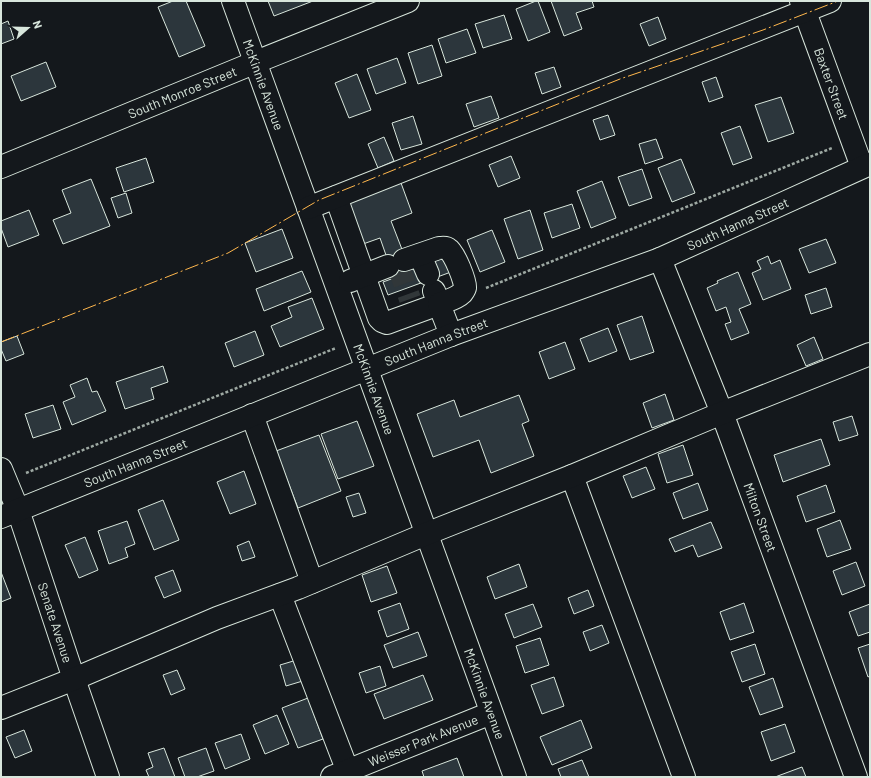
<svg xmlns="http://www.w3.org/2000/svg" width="871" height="778" font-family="Barlow,sans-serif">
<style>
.building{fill:#2c363c;stroke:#d8e6dc}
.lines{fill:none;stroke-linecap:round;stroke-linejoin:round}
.minor-tunnel{stroke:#313739;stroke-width:22;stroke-dasharray:22 11;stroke-linecap:butt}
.minor-casing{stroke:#d8e6dc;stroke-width:24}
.path{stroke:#9da8a2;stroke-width:2.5;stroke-dasharray:3 2;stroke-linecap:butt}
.minor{stroke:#14181c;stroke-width:22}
.power{stroke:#ffb74d;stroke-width:1;stroke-dasharray:14 3 2 3;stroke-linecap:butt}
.labels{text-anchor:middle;stroke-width:3;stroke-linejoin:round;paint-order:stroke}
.street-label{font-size:13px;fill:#d8e6dc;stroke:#14181c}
</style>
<rect width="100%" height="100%" fill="#14181c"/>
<g class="building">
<polygon points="173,1 186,1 205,46 179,57 158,7"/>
<polygon points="268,1 313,1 274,16"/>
<polygon points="536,1 538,1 550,32 528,41 516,9"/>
<polygon points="551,1 592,1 594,7 576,13 582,29 564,36"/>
<polygon points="504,15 512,39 483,48 475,24"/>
<polygon points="658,17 666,39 649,46 640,24"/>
<polygon points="8,21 14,39 1,44 1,24"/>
<polygon points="467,29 476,53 446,63 438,39"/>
<polygon points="432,45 442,76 418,84 408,53"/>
<polygon points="397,58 406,83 376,94 367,69"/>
<polygon points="46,62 56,87 21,101 11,76"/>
<polygon points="554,67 561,87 542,94 535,73"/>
<polygon points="357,74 371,110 349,118 335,83"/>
<polygon points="716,77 723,97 709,102 702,82"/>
<polygon points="491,96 499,118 474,127 466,104"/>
<polygon points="781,97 794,133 768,142 755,105"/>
<polygon points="608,115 615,135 600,140 593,120"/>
<polygon points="413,116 422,144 401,150 392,123"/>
<polygon points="740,126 752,158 733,165 721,133"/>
<polygon points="384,137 394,161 378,168 368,144"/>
<polygon points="656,139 663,158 645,164 639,144"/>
<polygon points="511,156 520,178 498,187 489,165"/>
<polygon points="146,158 154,182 124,192 116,168"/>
<polygon points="681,159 695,193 672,202 658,168"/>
<polygon points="642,169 652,198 629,206 618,177"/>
<polygon points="91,179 110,226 63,244 53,220 71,213 62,190"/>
<polygon points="602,181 616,218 591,228 577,191"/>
<polygon points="401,183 412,213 391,221 410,270 446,257 451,272 388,295 383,282 394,278 380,238 363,244 347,202"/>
<polygon points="126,193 132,213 118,218 111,198"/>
<polygon points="572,204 580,228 552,238 544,213"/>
<polygon points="29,210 39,235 8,247 1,228 1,221"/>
<polygon points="530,210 543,250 518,259 504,219"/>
<polygon points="282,229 293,258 256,272 245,243"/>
<polygon points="492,230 505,262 480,272 467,240"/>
<polygon points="826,239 836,263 809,273 799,249"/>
<polygon points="768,256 771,264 780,260 791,289 763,300 752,273 761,269 757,261"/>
<polygon points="302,271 311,292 264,311 256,289"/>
<polygon points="738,272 751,304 739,309 749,333 731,340 725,324 731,322 726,307 716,311 707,288 718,283 717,281"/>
<polygon points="826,288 832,307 811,314 805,295"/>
<polygon points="312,298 324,329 280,347 271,326 292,317 288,307"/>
<polygon points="642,316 654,352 630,360 617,325"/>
<polygon points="608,328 617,351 589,362 580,339"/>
<polygon points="255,331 264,355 234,367 225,343"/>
<polygon points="17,336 24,354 6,361 1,349 1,342"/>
<polygon points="814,337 823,359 806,366 797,345"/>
<polygon points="565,342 575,369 549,379 539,352"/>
<polygon points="163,366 168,382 151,388 154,399 125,409 116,382"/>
<polygon points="87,378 92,392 97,391 106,411 72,425 63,402 75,397 70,385"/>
<polygon points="665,394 674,420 652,428 643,403"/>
<polygon points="519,395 529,421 522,424 534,456 491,473 479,440 433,457 417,414 454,400 460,417"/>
<polygon points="53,405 61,429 33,438 25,414"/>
<polygon points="852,416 858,435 839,441 833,422"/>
<polygon points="357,421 374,466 338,479 321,434"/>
<polygon points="319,435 341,491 298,508 276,451"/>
<polygon points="821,439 830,465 783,482 774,455"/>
<polygon points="683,445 693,475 667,483 658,454"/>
<polygon points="646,467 655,489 632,498 623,476"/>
<polygon points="244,471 256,504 230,514 217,482"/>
<polygon points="698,483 708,510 683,519 673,493"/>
<polygon points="826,485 835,512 806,522 797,496"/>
<polygon points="359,493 366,513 353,517 346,497"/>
<polygon points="163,500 179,540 154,550 138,510"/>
<polygon points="840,520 851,549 827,557 817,529"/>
<polygon points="127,521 135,544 125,548 128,557 109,564 98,531"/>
<polygon points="711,522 722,548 698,557 693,545 675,552 669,539"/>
<polygon points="85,537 98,570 79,578 65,545"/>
<polygon points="249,541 255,557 242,561 237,546"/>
<polygon points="856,562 865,586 842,595 833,571"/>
<polygon points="519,564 527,587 495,599 487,577"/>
<polygon points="387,566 397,593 371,602 362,575"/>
<polygon points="173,570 181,591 164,598 155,577"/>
<polygon points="1,572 11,598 1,602"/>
<polygon points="588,590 594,606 574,614 568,598"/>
<polygon points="400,603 409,629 387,637 378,611"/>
<polygon points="744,603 754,632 730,640 720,612"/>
<polygon points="533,604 542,627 514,638 505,614"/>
<polygon points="870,604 870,632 858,636 849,612"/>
<polygon points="602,625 609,643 590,651 583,632"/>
<polygon points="418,632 427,656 393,668 384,645"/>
<polygon points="540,638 549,665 525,673 516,646"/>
<polygon points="755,644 765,674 742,682 731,652"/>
<polygon points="870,644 870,676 868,677 858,648"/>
<polygon points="300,659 306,680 286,686 280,665"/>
<polygon points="380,666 386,686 366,693 359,673"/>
<polygon points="177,670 185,689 171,695 163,675"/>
<polygon points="423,675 433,700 384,719 374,694"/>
<polygon points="554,677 564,706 542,714 531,685"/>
<polygon points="773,678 783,707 760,715 749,687"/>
<polygon points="308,698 323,739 298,748 282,708"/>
<polygon points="277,715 289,744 265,754 253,725"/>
<polygon points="581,720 592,748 552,765 540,737"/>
<polygon points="785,724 795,752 771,761 761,732"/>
<polygon points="24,730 32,751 15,758 6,737"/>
<polygon points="241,734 250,759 225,769 215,743"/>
<polygon points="164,748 175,777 149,777 146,770 153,767 148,753"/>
<polygon points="206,748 214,771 197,777 185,777 178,758"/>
<polygon points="457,758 464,777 424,777 422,771"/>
<polygon points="582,760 589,777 561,777 558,769"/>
<polygon points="802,767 806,777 775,777"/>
</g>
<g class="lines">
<polyline class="minor-tunnel" points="397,263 410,299"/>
<g class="minor-casing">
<g id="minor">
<path id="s1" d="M233,1l282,776"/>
<path id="s2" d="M801,1l61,166"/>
<path id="s3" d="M1,167l255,-105 152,-61"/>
<polyline points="336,197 379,318 382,321 387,323 395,320 439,304 434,291"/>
<polyline points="308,208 830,1"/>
<polyline points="420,255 428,274"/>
<path id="s4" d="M660,259l62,154 134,364"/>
<path d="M404,260l35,-12c3,0 7,-1 9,1 6,3 18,33 17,39 0,1 -3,5 -3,5 -6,6 -16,8 -23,11l12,31"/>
<polyline points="350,281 388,266"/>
<polyline points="252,415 312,582"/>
<path id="s5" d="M1,469l17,41 56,169 34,98"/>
<polyline points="572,476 684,777"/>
<path id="s6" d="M1,517l450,-182 209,-76 210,-95"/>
<polyline points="280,595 350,777"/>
<polyline points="1,708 74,679 217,618 298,588 426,534 572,476 722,413 870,354"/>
<path id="s7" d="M332,777l159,-64"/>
</g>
</g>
<g class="path">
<polyline points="486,288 832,148"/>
<polyline points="26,473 336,348"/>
</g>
<use href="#minor" class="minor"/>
<polyline class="power" points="1,342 228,253 319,200 620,79 763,30 838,1"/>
</g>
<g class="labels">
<g class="street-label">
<text dy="5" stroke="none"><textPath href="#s1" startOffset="89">McKinnie Avenue</textPath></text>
<text dy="5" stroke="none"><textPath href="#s2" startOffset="88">Baxter Street</textPath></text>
<text dy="5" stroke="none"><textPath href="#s3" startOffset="196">South Monroe Street</textPath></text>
<text dy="5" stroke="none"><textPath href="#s6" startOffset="793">South Hanna Street</textPath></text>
<text dy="5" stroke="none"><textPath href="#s6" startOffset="469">South Hanna Street</textPath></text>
<text dy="5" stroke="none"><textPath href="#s1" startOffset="413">McKinnie Avenue</textPath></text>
<text dy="5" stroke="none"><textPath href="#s6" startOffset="145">South Hanna Street</textPath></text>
<text dy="5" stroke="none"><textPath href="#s4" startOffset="277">Milton Street</textPath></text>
<text dy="5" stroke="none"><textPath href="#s5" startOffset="163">Senate Avenue</textPath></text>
<text dy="5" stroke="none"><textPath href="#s1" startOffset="737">McKinnie Avenue</textPath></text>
<text dy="5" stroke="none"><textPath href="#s7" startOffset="98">Weisser Park Avenue</textPath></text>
</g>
</g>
<rect width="871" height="778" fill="none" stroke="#d8e6dc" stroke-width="4"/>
<g transform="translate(28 28) rotate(70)" stroke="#14181c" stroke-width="3" paint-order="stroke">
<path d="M0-3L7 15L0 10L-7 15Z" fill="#d8e6dc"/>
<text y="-6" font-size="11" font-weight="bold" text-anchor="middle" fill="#d8e6dc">N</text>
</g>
</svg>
